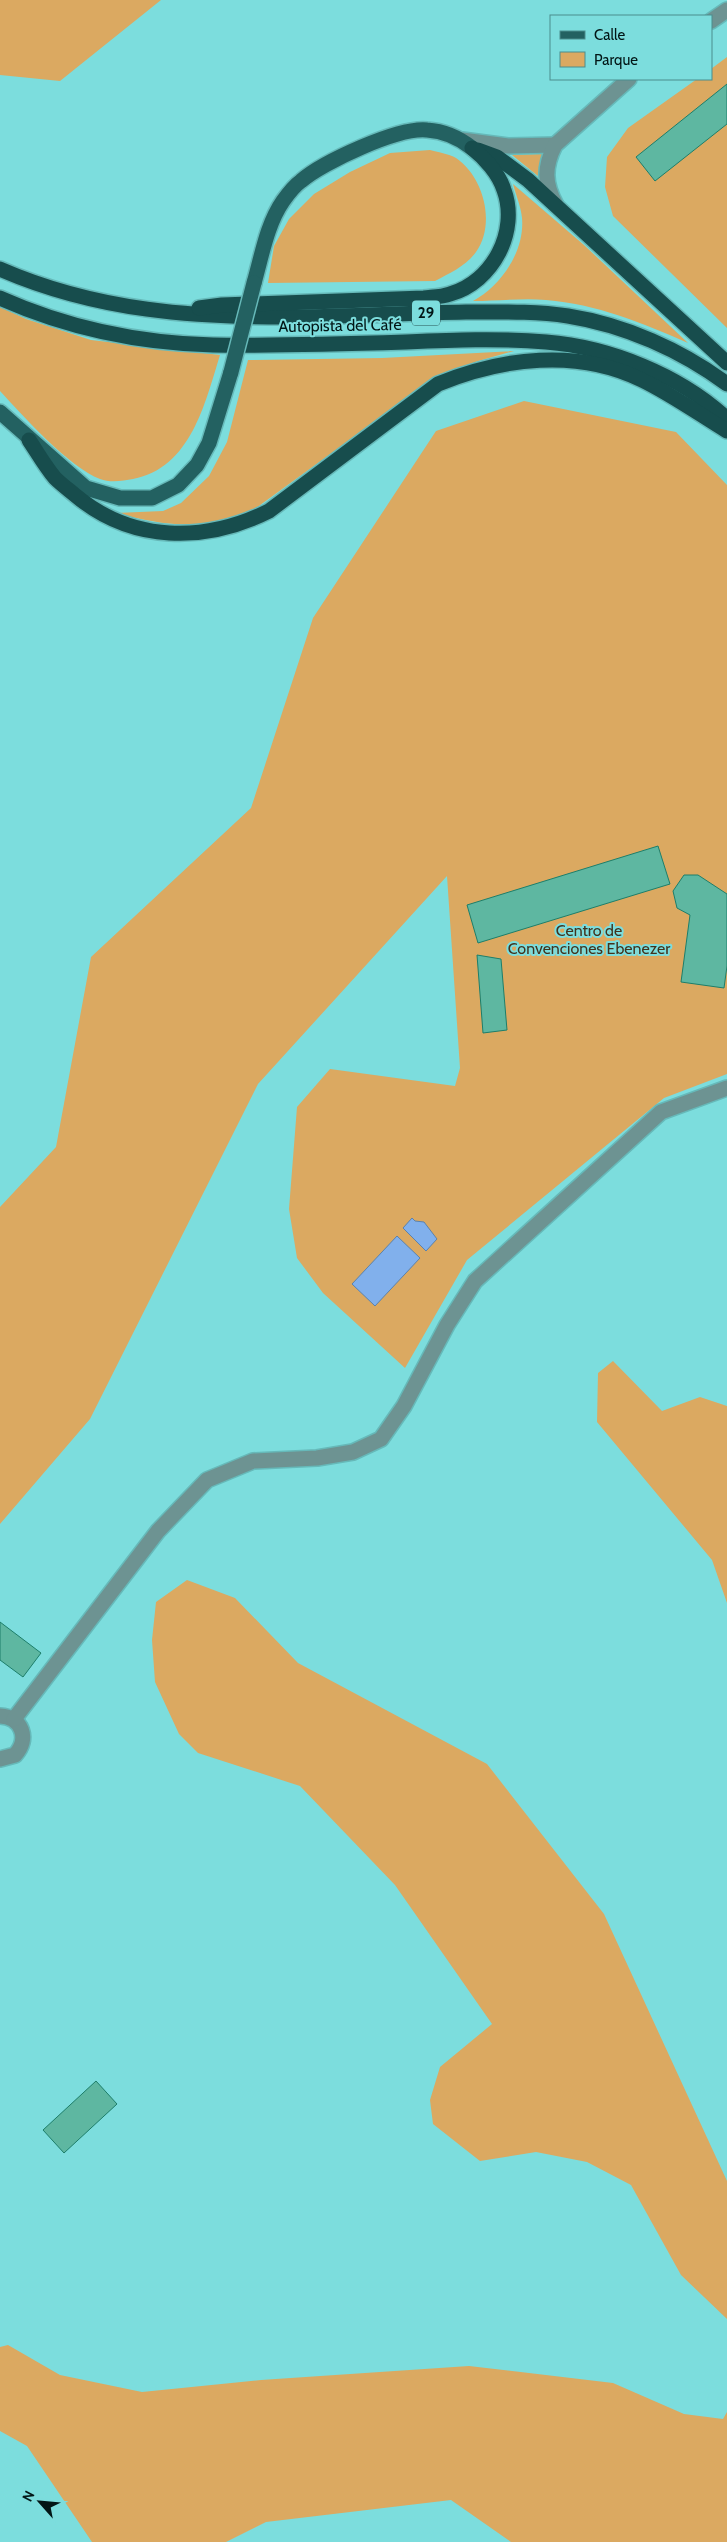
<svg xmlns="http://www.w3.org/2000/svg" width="727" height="2542" font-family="Cabin,sans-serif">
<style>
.green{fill:#dba961}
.water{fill:#81b0ec;stroke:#5b82ac}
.building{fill:#5eb7a1;stroke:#1d7e6a}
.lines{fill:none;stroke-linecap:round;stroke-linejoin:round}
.minor-casing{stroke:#66b9b9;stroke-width:18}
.major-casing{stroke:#66b9b9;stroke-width:18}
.highway-casing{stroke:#66b9b9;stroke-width:18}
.minor{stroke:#6d9392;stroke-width:15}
.major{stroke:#236161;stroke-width:15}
.highway{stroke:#174d4d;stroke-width:15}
.major-bridge-casing{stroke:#66b9b9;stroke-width:18;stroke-linecap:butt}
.major-bridge{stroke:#236161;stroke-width:15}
.labels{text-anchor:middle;stroke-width:4;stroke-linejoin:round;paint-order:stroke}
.shield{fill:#7cdddd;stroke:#275252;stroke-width:1}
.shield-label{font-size:15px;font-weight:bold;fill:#021616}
.street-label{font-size:16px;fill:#021616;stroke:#7cdddd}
.park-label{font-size:16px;fill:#41331e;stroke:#7cdddd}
</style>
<rect width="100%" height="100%" fill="#7cdddd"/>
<g class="green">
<polygon points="0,0 161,0 60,81 0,75"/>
<polygon points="727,57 727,328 613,216 605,187 607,157 628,128 697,79 711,79 711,69"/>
<path d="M430,150c7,2 19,4 26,8 28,19 40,66 20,94 -10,14 -26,21 -41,29l-167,2 6,-37 15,-27 25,-25 36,-22 40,-19z"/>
<polygon points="544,154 538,176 512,155"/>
<path d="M513,184l71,61 104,98c-45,-20 -92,-39 -142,-43 -24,-2 -49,1 -73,1 28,-15 52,-50 49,-83 -1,-11 -6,-23 -9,-34z"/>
<path d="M0,307l26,12 65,21 129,15c-15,48 -29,113 -87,124 -10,2 -23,4 -33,0 -30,-11 -78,-64 -100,-88z"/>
<path d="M514,351l-36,10 -42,16 -184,134c-53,19 -82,16 -136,2l47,-2 18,-8 28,-27 18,-34 21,-82 134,-2z"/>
<polygon points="524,401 676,432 727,485 727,1074 664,1098 467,1260 405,1368 323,1293 297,1258 289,1209 297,1107 330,1069 455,1086 460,1068 447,876 258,1084 90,1419 0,1524 0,1207 56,1147 91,957 251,808 313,618 436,431"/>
<polygon points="613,1361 662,1411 700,1397 727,1406 727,1603 712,1560 597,1422 598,1373"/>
<polygon points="187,1580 235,1598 298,1663 487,1764 604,1914 727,2181 727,2319 681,2275 631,2185 587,2162 536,2152 480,2161 433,2124 430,2100 440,2067 492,2024 395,1885 300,1786 198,1753 179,1734 155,1682 152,1640 156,1602"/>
<polygon points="8,2345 60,2375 142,2392 261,2380 469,2366 613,2383 684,2414 723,2419 727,2412 727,2542 511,2542 451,2500 266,2522 226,2542 92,2542 27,2446 0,2431 0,2347"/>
</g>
<g class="water">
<polygon points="412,1218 415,1221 424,1222 437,1239 426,1251 403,1228"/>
<polygon points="397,1236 420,1258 375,1306 352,1284"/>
</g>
<g class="building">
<polygon points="727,84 727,124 655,181 636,157"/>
<polygon points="658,846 670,884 478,943 467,905"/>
<polygon points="684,875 698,875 727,894 727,966 724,988 681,982 690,915 677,908 673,891"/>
<polygon points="477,955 501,959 507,1030 483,1033"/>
<polygon points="0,1622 41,1653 23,1677 0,1660"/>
<polygon points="96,2081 117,2104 64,2153 43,2130"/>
</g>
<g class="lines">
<g class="minor-casing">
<g id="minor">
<polyline points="711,21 727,10"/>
<polyline points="462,140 508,146 555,145"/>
<path d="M556,205c-12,-22 -12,-38 -1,-60l74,-66"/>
<path d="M0,1716c22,1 30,23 15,39l-15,4"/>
<polyline points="14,1719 158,1531 207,1480 253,1461 317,1458 353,1452 381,1439 404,1406 447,1325 475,1281 661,1112 727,1088"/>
</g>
</g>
<g class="major-casing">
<g id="major">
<path d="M254,283c8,-28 13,-59 29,-82 5,-7 11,-15 18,-20 22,-19 97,-54 126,-51 17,1 31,7 45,18"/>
<polyline points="0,412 86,488 120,498 152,498 178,485 197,465 209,443 231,372"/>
</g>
</g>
<g class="highway-casing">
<g id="highway">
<polyline points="478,150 497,157 528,180 727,363"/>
<path d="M0,269c96,42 196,49 300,48 55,-1 111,-4 166,-5 34,0 68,-1 102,4 57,9 113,34 159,68"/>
<path d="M0,298c67,30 140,45 213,47 64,1 129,-1 193,-3 46,-2 93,-4 140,0 63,5 134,33 181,77"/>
<path d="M199,308l23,-3 202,-7c8,-1 18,-1 26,-4 43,-12 69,-63 54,-104 -5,-16 -19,-32 -32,-42"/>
<path d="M29,440c8,12 16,26 26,38 6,6 14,12 20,17 57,48 130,48 194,16l169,-127c64,-26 139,-36 204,-4 29,14 57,34 85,51"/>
</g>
</g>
<use href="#minor" class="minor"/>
<use href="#major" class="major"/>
<use href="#highway" class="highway"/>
<g class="major-bridge-casing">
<polyline id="major-bridge" points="231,372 254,283"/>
</g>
<use href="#major-bridge" class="major-bridge"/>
</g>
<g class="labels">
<rect class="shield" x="412" y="300.5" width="28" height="25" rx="4"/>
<g class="shield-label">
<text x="426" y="318">29</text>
</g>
<g class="street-label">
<text transform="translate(340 325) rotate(-1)" y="6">Autopista del Café</text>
</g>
<g class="park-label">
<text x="589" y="936">Centro de<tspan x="589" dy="18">Convenciones Ebenezer</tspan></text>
</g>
</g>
<rect x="550" y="15" width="162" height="65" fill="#7cdddd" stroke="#4b8d8d"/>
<rect x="560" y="31" width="25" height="8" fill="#236161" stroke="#4b8d8d"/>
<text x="594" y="40" font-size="15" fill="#021616">Calle</text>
<rect x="560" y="52" width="25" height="15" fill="#dba961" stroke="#4b8d8d"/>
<text x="594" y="65" font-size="15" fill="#021616">Parque</text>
<g transform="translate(40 2502) rotate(297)" stroke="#7cdddd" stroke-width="4" paint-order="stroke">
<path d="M0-4L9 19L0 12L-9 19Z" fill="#021616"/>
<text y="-8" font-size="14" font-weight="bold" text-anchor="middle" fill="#021616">N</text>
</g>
</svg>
